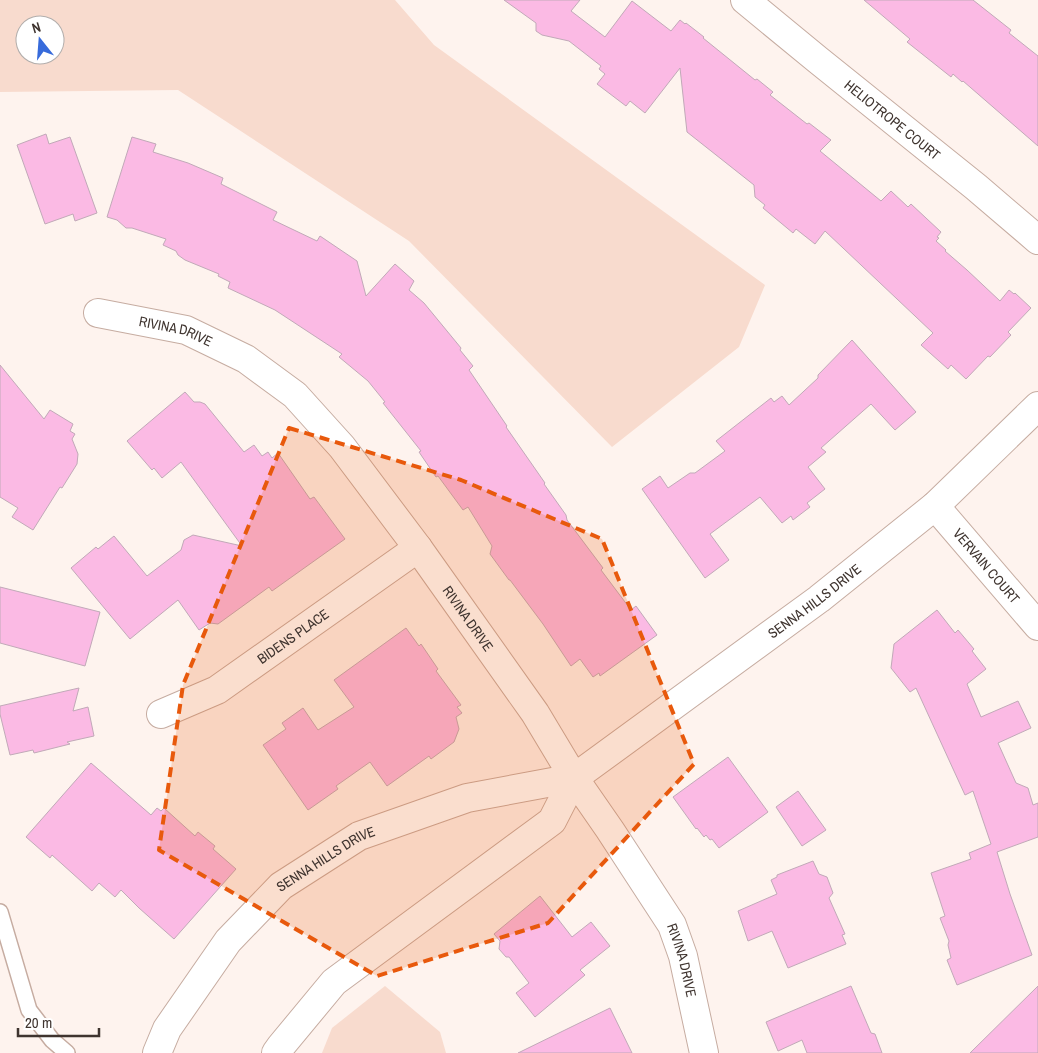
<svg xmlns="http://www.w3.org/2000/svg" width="1038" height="1053" font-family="'Archivo Narrow',sans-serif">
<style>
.green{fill:#f8dbce;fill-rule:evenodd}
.building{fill:#fbbae4;stroke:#c1a9b8}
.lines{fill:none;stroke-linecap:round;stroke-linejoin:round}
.service-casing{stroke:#c6aca1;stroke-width:18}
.minor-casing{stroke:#c6aca1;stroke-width:30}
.service{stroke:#fff;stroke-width:15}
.minor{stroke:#fff;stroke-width:28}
.marked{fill:#e8590c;fill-opacity:0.2;stroke:#e8590c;stroke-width:4;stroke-dasharray:10 6;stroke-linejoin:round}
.labels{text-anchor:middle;stroke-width:5;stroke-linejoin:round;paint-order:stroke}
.street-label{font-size:14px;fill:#3f342f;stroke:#fff}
</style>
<rect width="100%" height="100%" fill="#fef3ee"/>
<g class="green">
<path d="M0,0h395l39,45 331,240 -26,62 -127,100 -203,-206 -231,-151 -178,2zM25,25h30v30h-30z"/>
<polygon points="385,986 440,1032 446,1053 322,1053 332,1028"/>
</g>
<g class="building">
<polygon points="504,0 580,0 571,11 605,37 632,1 671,31 680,20 685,24 686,23 704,37 703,38 755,80 757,79 773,92 770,95 807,124 809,123 831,140 820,151 881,201 891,191 908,207 911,204 941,232 937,237 939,238 936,241 946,250 945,251 967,270 1000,301 1009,290 1014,294 1015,293 1031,308 1008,332 1011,335 990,357 988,356 966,379 951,365 948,369 921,345 933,333 825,231 815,244 796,229 793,233 763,208 765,205 755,197 754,185 687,132 680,68 645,113 630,101 626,106 597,84 605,74 599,69 601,66 569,41 542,35 536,31 536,23"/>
<polygon points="864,0 973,0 1011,30 1009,33 1038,56 1038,146 963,81 962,82 953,74 951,77 907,42 910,39"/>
<polygon points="46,134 49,144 70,137 97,213 75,221 73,214 45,224 17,145"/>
<polygon points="132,137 156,144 153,152 188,163 223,178 221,184 277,212 273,220 317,241 320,236 357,261 366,296 395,264 414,281 409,290 424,303 461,348 460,350 473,366 469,370 507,426 506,427 545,483 544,484 566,515 567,520 603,568 601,570 631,610 636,606 657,635 600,676 599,673 593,677 580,659 571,666 543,624 510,580 509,580 490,554 492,546 468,507 463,510 438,476 436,477 419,452 421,451 383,403 385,402 368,381 339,357 342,354 275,310 228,288 230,282 218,276 219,274 185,260 178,255 176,251 163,245 166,239 132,228 126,228 117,220 107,217"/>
<polygon points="852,340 916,412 895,430 871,404 821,448 826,452 808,467 825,489 807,503 810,507 793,520 791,516 782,523 760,497 710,534 729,560 705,578 642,489 660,476 668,488 690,473 695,473 725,451 716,441 771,398 774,402 782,396 789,405 818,378 818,375"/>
<polygon points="0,365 44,419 50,410 73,424 70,431 75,434 72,439 78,454 77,464 62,488 60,487 33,530 12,517 18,508 0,497"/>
<polygon points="185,392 194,402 200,402 205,404 244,452 254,445 262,456 268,452 272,458 278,453 310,499 314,497 345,539 272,591 269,587 218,624 210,623 199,630 178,600 130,639 71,568 96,547 98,549 114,536 147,576 181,550 184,540 193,535 242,546 181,462 162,478 154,468 152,470 127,441"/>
<polygon points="0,587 100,612 85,666 0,643"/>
<polygon points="937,610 955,633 958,630 974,649 972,651 986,669 967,684 981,717 1018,701 1031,728 998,743 1016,783 1028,788 1033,805 1038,803 1038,837 997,852 1010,894 1032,955 957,985 947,960 951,958 948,945 949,941 940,918 945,916 931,873 971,859 969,853 991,844 973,791 965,795 916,688 910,692 891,668 894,644"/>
<polygon points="406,628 419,646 421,644 438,669 436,671 461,705 457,707 462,713 456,717 459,729 454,742 431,759 429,756 387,786 370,762 336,786 338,789 308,810 263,745 286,729 282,723 303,708 318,730 354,707 334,680"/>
<polygon points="79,688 73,711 88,707 94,736 67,742 70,744 34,753 33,750 10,755 0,714 0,706"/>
<polygon points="728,757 768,812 719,848 712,839 710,840 706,835 704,837 697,828 696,829 673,797"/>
<polygon points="91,763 151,815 157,808 161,811 164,808 195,836 198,832 215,846 213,849 236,869 174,939 139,908 121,890 115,897 99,883 92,891 52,855 50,858 26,837"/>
<polygon points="798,791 826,830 802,846 776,807"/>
<polygon points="813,861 819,874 827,877 833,893 829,898 845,934 842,935 846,944 788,968 772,931 748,941 738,911 777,894 771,880 777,877 777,875"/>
<polygon points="540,896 572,937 591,922 610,946 580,970 585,975 535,1017 516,993 529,983 509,957 506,957 499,949 500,941 494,934"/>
<polygon points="851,986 871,1033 875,1034 882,1053 807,1053 802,1040 778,1051 766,1022"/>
<polygon points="1038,986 1038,1053 970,1053"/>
<polygon points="610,1008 632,1053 518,1053"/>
</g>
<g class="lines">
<g class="service-casing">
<polyline id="service" points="0,912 29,1010 52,1040 67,1053"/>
</g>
<g class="minor-casing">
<g id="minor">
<path id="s1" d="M745,0l73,60 158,127 62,53"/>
<path id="s2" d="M98,313l88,17 60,29 49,36 47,52 76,101 117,165 39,65 36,52 62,95 11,31 21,97"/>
<path id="s3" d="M935,506l103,120"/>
<path id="s4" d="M161,714l56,-24 201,-142"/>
<path id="s5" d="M157,1053l10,-24 61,-88 53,-55 78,-50 108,-38 107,-20 245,-179 116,-93 103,-100"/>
<polyline points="276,1053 281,1046 334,982 552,821 574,778"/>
</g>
</g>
<use href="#service" class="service"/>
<use href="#minor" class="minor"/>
</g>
<path class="marked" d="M289,428l172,52 141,59 92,225 -146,159 -171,53 -218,-126 24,-165z"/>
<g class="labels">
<g class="street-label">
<text dy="5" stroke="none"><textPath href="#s1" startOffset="190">HELIOTROPE COURT</textPath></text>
<text dy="5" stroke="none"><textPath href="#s2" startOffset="80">RIVINA DRIVE</textPath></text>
<text dy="5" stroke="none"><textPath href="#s3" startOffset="79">VERVAIN COURT</textPath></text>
<text dy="5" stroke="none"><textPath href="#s5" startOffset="824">SENNA HILLS DRIVE</textPath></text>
<text dy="5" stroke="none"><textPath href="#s2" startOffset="500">RIVINA DRIVE</textPath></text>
<text dy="5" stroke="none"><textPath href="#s4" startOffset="154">BIDENS PLACE</textPath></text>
<text dy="5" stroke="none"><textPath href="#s5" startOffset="262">SENNA HILLS DRIVE</textPath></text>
<text dy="5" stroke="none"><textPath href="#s2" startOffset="905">RIVINA DRIVE</textPath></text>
</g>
</g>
<g transform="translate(40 40) rotate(343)"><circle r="24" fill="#ffffff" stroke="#b2aeac"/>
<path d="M0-4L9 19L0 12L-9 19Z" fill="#376bdb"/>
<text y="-8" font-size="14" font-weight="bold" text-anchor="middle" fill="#3f342f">N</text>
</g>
<path d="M18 1028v8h81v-8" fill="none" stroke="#3f342f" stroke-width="2.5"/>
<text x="25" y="1028" font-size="15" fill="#3f342f" stroke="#ffffff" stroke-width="4" paint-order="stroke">20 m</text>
</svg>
